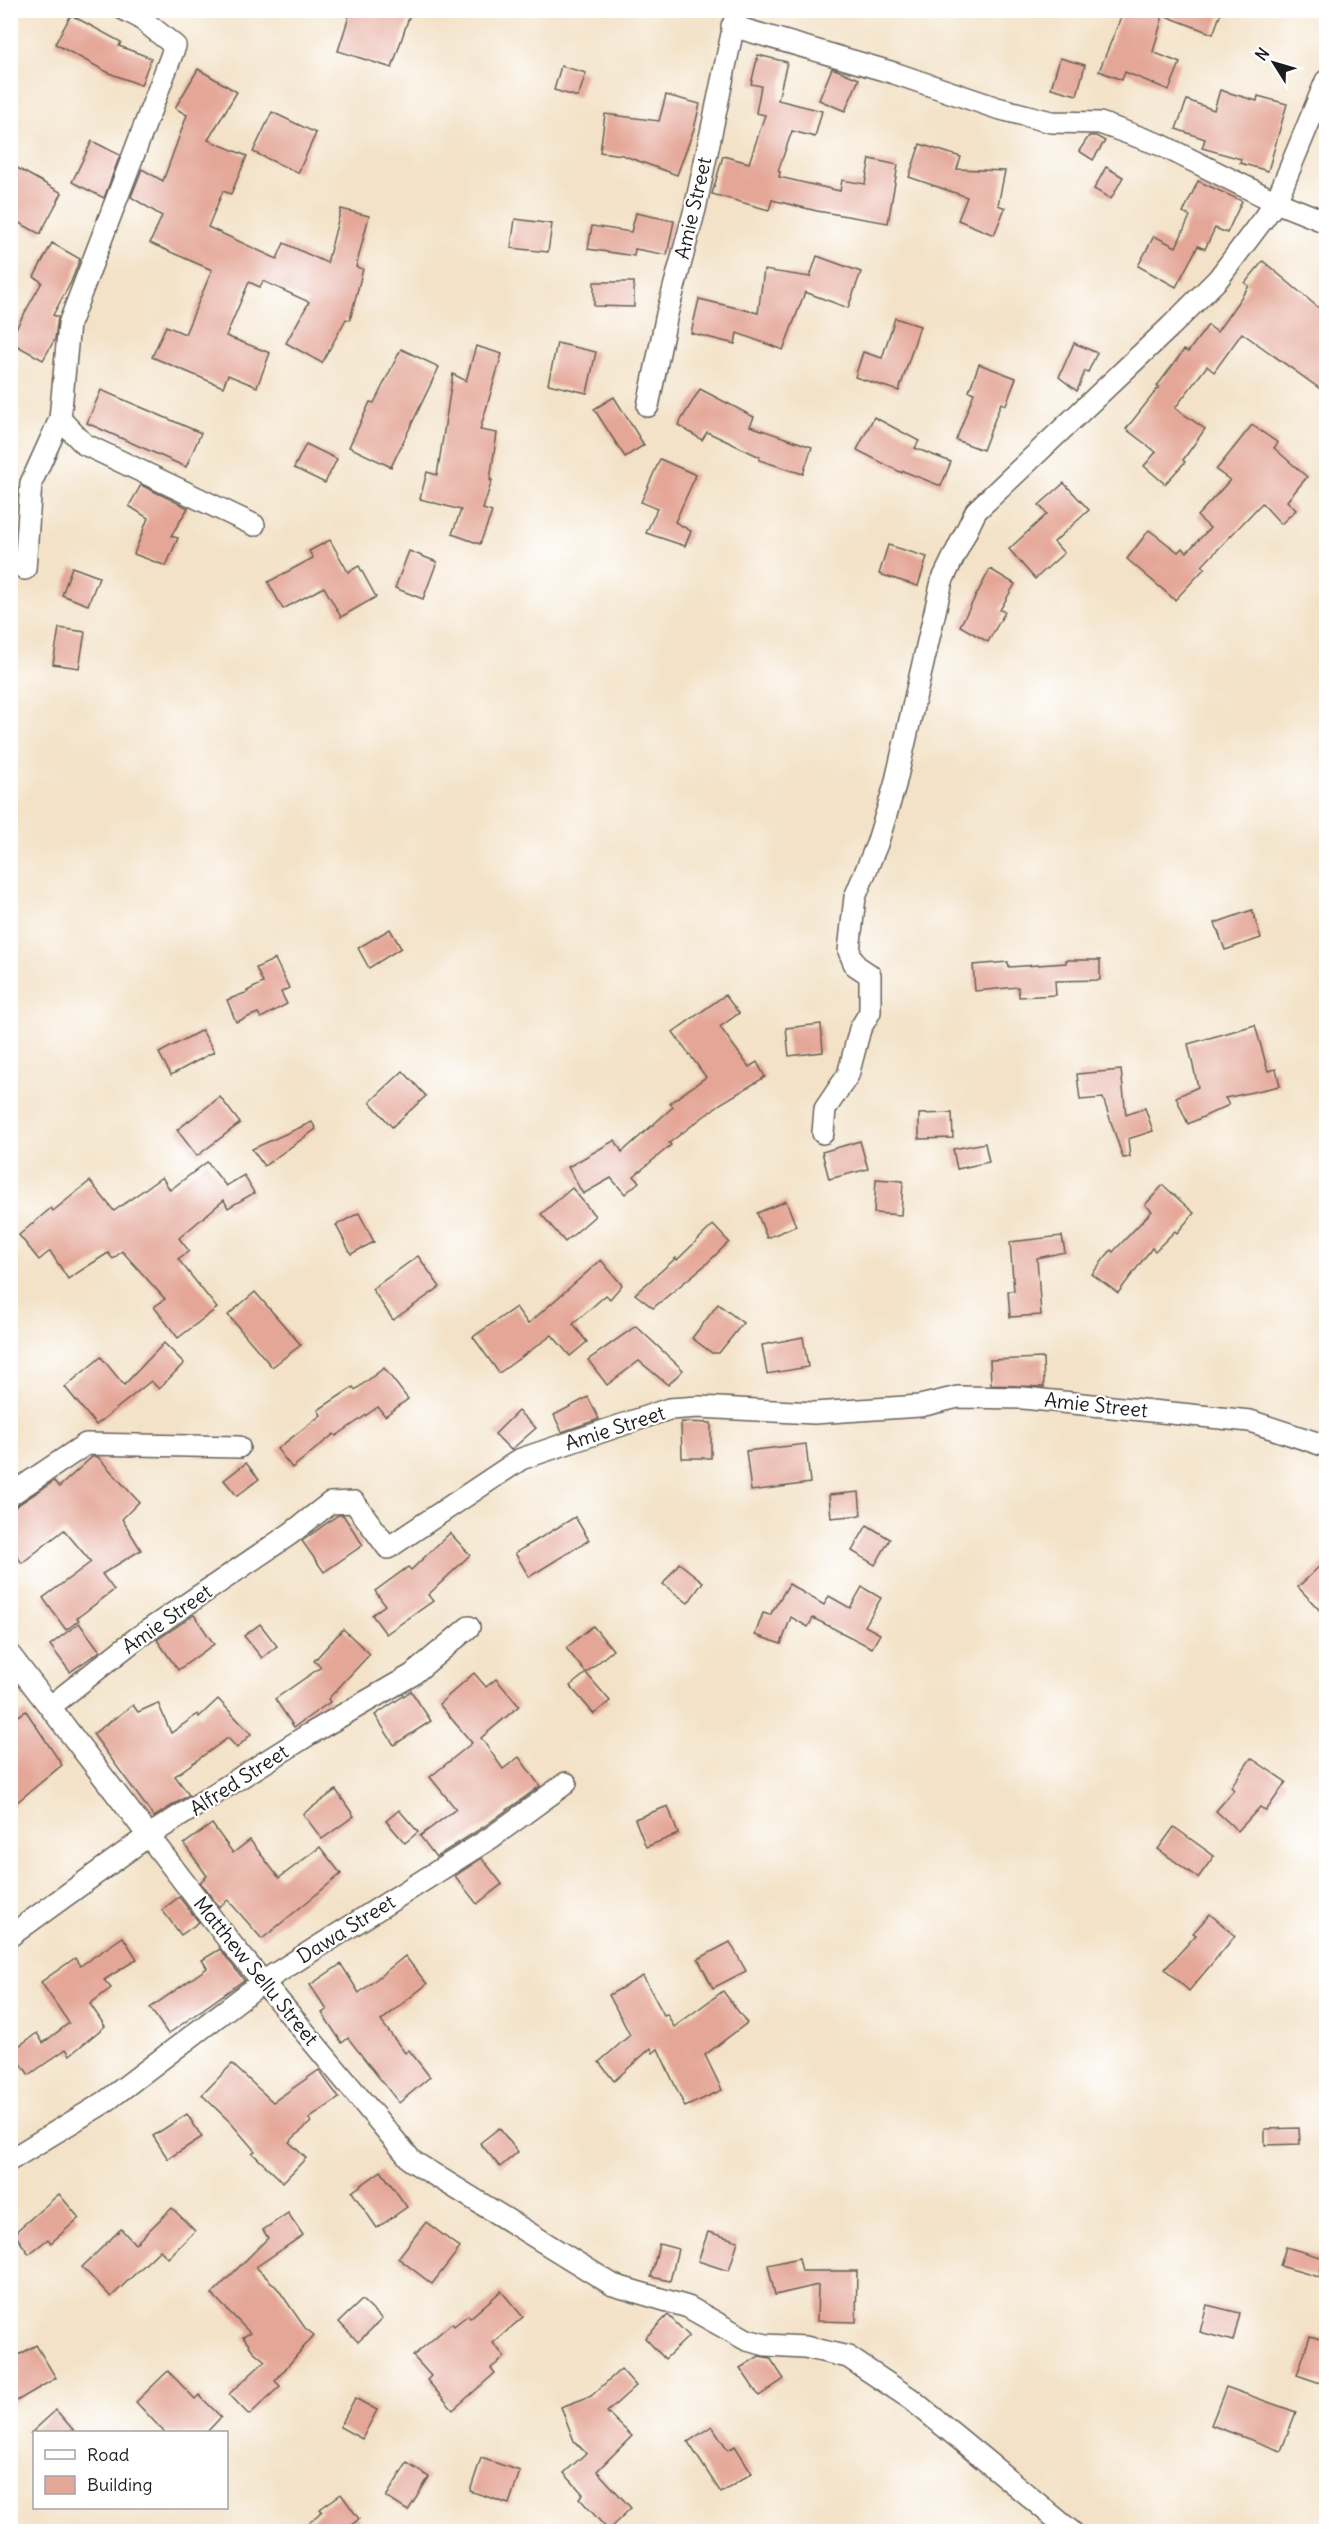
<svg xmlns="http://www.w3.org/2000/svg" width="1337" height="2542" font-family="Delius,sans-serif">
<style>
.building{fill:#e4a696}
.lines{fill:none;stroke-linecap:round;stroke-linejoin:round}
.street-casing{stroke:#676158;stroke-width:24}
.street{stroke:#fff;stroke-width:21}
.labels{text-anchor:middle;stroke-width:4.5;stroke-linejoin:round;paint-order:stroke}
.street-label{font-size:20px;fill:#1c1c1c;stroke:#fff}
</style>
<rect width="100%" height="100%" fill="#fff"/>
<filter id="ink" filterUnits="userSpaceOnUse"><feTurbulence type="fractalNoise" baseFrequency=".0167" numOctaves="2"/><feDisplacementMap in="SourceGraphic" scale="12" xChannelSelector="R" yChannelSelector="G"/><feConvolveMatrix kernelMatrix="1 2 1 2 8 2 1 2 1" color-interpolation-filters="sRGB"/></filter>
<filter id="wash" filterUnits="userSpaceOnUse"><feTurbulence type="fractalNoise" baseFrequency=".008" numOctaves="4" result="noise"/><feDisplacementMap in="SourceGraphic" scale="24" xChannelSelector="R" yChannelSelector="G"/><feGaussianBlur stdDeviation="1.35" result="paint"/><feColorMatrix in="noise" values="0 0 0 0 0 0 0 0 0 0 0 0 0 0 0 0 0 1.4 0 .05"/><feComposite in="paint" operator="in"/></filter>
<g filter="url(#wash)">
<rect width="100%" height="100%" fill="#f3e2c7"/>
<g id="blocks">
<g class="building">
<polygon points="351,10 399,10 410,14 392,68 338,51"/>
<polygon points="1124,10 1222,10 1213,34 1163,15 1153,52 1180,63 1169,90 1125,72 1122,80 1099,71"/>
<polygon points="71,15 121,42 119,46 151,58 141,85 109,73 55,44"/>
<polygon points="758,55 787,62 778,100 822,111 815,137 792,131 778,171 780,172 779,177 840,191 842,180 865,184 870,159 898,165 888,223 817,211 772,200 769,210 712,194 723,156 749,163 765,115 756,113 761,86 751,84"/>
<polygon points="1060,58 1085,65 1077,95 1051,88"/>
<polygon points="561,66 586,73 578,97 554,90"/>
<polygon points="832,68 859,79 845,111 819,100"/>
<polygon points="198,69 237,92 208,140 247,156 231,194 223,191 208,227 277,259 284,243 327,263 341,209 369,216 356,267 363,269 350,320 346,319 322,363 286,343 309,302 263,281 260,287 249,282 226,336 270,353 257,387 228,375 223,387 152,357 166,326 185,334 212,270 150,243 162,216 131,197 142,169 163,181 187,115 175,108"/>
<polygon points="1220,90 1257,101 1258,96 1287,104 1268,171 1240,163 1241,159 1202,148 1205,139 1176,129 1187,100 1214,110"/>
<polygon points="666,95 700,104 694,129 677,175 622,155 600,152 605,114 659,121"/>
<polygon points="272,112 316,133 298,173 253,152"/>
<polygon points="1089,136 1096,136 1105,141 1093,160 1079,151"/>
<polygon points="92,141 120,155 104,198 72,182"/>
<polygon points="920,144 961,157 957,169 1005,171 998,205 1005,208 994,235 958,220 967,197 909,177"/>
<polygon points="10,164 62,193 40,234 10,218"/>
<polygon points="1106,167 1123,177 1111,199 1094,189"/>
<polygon points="1198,181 1242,201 1227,233 1215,228 1205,249 1198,246 1176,287 1138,266 1154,236 1176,247 1190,216 1183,213"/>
<polygon points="636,213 674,221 667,255 635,249 634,256 588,249 592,226 631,232"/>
<polygon points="515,219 552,224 548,252 511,248"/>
<polygon points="52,243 80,259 71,282 53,315 58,317 55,339 43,360 10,342 10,339 42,282 34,277"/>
<polygon points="817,256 861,272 848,308 805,292 783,350 737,333 735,344 691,333 699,299 758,313 764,270 810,277"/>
<polygon points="1263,261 1326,314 1326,393 1242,333 1214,372 1207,366 1175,408 1205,429 1183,460 1185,462 1165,484 1144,466 1156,452 1126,429 1159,387 1157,386 1184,350 1188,352 1208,325 1217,332 1249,286 1245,283"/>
<polygon points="594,282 634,282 634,307 594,306"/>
<polygon points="895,318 920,326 899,391 855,377 863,352 882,358"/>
<polygon points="557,343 596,352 587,393 548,384"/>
<polygon points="1074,343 1097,353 1088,372 1085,371 1077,391 1059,377"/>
<polygon points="476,346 502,354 480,430 497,433 490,480 492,480 483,509 492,512 480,544 452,534 461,510 420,499 427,472 437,475 453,374 466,381"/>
<polygon points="401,349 439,367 391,467 349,447 370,402 374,403"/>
<polygon points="979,364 1016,378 1006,405 1001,403 983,450 956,440 974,393 969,391"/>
<polygon points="700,389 754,417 750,426 812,447 803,474 759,460 760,457 707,432 702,440 678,425"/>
<polygon points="101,390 201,433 186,467 87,423"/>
<polygon points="614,397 644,445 625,457 594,409"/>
<polygon points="874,417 919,441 915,448 951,462 941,486 903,471 902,473 857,450"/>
<polygon points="1252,425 1278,443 1274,448 1307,477 1287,501 1296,510 1281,524 1262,503 1202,566 1205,568 1175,600 1127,559 1149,530 1178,552 1182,548 1187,552 1210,528 1197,516 1230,480 1216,470"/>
<polygon points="306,444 337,459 325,483 294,468"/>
<polygon points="660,459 696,475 675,522 691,531 685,546 646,533 657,509 641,502"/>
<polygon points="1064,483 1089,510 1054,542 1064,553 1035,579 1009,549 1047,514 1039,505"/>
<polygon points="141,485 188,508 171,536 178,538 166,566 134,554 148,518 129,506"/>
<polygon points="330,540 348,572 359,566 376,597 341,617 324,587 283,609 268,582 313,558 309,551"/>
<polygon points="888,545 927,557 918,586 879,574"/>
<polygon points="409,551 437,562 423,599 395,588"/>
<polygon points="72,567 99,577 88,605 62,595"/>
<polygon points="990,569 1015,584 1000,610 1005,612 988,642 960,626"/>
<polygon points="59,628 85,632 79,668 53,664"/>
<polygon points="1252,910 1261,938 1225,950 1215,923"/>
<polygon points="390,929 401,948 369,968 358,948"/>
<polygon points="275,959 289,988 281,992 287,1004 261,1018 258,1013 236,1022 227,1000 248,992 247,991 263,983 256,968"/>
<polygon points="1066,960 1100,960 1100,980 1055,981 1056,995 1019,997 1018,987 975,991 973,965 1008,962 1009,967 1066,963"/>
<polygon points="725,995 739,1013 720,1027 749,1067 757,1062 765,1077 720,1104 669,1143 671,1145 634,1176 639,1182 625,1194 611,1178 583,1194 568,1167 615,1140 622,1152 673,1107 670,1103 706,1077 673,1032"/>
<polygon points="821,1024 823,1052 789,1056 786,1028"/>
<polygon points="1255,1025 1268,1071 1276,1069 1280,1086 1225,1098 1229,1105 1188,1124 1176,1097 1198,1087 1188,1044"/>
<polygon points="202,1030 214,1052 171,1075 159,1053"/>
<polygon points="1121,1070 1126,1115 1145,1108 1153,1131 1128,1139 1130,1157 1123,1158 1103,1098 1080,1100 1077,1074"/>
<polygon points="403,1071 426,1096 392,1127 370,1102"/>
<polygon points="220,1097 240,1123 197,1156 177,1130"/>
<polygon points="952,1113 953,1138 919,1139 919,1114"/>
<polygon points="312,1122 316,1129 264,1166 252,1149"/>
<polygon points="860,1141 868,1169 829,1179 822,1152"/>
<polygon points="985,1143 989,1162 957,1169 953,1149"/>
<polygon points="207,1162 226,1186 244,1175 254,1193 228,1208 224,1200 179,1238 189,1251 178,1259 217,1308 178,1338 154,1307 165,1299 122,1251 113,1259 108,1253 68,1279 50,1251 39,1260 19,1235 51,1208 53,1211 90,1181 114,1211 162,1177 170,1190"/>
<polygon points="876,1179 903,1181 901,1215 874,1213"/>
<polygon points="1163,1185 1194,1213 1177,1233 1175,1231 1155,1251 1152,1248 1118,1293 1092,1274 1111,1250 1113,1252 1152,1211 1145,1205"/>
<polygon points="572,1188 595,1216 565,1242 541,1214"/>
<polygon points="786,1201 796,1226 767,1238 757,1213"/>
<polygon points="359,1213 374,1242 351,1254 336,1225"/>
<polygon points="713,1225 729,1242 704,1266 653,1308 635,1294 676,1258 677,1260"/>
<polygon points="1062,1236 1065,1252 1037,1258 1041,1315 1010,1317 1008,1291 1014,1291 1010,1242"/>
<polygon points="418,1256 440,1287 393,1320 372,1289"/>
<polygon points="601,1260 622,1285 610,1299 606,1295 573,1324 587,1342 570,1356 552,1335 499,1373 473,1337 516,1307 528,1324"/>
<polygon points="255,1292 301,1345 272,1367 228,1315"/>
<polygon points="718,1304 743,1323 719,1353 712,1353 692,1338"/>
<polygon points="636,1326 683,1370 668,1385 639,1361 607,1385 588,1360"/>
<polygon points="803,1337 808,1367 767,1374 762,1345"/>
<polygon points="164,1343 184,1363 159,1389 151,1381 96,1425 65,1387 101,1357 124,1385"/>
<polygon points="1043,1358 1044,1387 991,1385 990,1360"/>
<polygon points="384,1368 408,1399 385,1416 378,1407 336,1436 334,1434 292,1468 277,1449 321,1415 318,1410 353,1387 355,1390"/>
<polygon points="588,1397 599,1419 562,1432 554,1415"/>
<polygon points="518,1411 536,1428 511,1450 495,1434"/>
<polygon points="681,1422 711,1423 711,1458 682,1458"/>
<polygon points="806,1444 810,1483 751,1491 746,1451"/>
<polygon points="92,1457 98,1457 139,1502 122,1519 141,1550 102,1574 114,1590 77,1618 79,1620 66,1630 43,1598 91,1562 64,1530 22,1563 10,1548 10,1510 54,1481 59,1487"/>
<polygon points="246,1463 259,1479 237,1496 224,1480"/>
<polygon points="859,1492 861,1515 831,1518 829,1495"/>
<polygon points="338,1515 343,1515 363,1545 324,1572 302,1541"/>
<polygon points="575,1517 589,1540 529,1577 515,1553"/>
<polygon points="867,1525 890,1539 875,1565 852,1551"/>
<polygon points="450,1533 470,1555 428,1595 433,1601 386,1634 372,1615 385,1605 375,1591 408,1567 411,1570"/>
<polygon points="1326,1560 1326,1617 1298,1587"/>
<polygon points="679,1563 703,1582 688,1603 663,1584"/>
<polygon points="789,1584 824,1605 829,1596 850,1608 862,1587 881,1598 865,1626 880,1634 872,1648 813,1618 808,1627 791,1617 781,1644 755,1635 763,1613 770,1615"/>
<polygon points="194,1615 214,1644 178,1670 157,1640"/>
<polygon points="79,1623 100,1651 70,1672 50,1645"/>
<polygon points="260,1624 277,1646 262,1658 244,1636"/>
<polygon points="593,1626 613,1650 586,1673 566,1648"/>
<polygon points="343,1629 370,1654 328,1699 330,1702 294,1727 275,1699 321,1667 314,1661"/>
<polygon points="474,1673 486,1687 496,1679 519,1706 481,1738 503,1769 519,1757 540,1786 485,1826 436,1857 420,1836 456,1809 430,1777 472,1743 439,1704"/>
<polygon points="586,1673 610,1701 594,1714 570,1686"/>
<polygon points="411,1691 431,1721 394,1745 375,1715"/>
<polygon points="218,1699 251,1734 237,1748 228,1738 175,1776 189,1795 154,1817 93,1734 133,1705 138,1712 158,1703 171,1733 198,1714 199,1717"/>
<polygon points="26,1711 62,1765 10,1808 10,1721"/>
<polygon points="1251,1758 1286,1782 1266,1811 1260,1807 1238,1831 1216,1811 1234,1790 1231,1787"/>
<polygon points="336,1790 354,1816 322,1839 303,1814"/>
<polygon points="668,1806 678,1834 646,1847 635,1819"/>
<polygon points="399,1810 418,1832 405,1843 386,1821"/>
<polygon points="212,1824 233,1853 250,1840 279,1878 320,1847 341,1874 262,1939 228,1900 219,1907 200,1882 207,1876 184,1844"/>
<polygon points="1174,1827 1214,1856 1198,1878 1158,1849"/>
<polygon points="482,1858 502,1884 477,1904 455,1876"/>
<polygon points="179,1897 199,1922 181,1935 162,1910"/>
<polygon points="1210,1914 1235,1936 1189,1991 1165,1969 1196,1935 1193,1933"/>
<polygon points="123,1937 137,1959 104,1980 111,1988 90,2004 105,2026 70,2055 66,2049 29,2075 12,2051 37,2033 43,2043 69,2023 41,1982 75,1958 80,1966"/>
<polygon points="730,1942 746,1971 713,1988 698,1959"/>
<polygon points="220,1949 244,1980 168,2034 150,2008 207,1968 202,1960"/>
<polygon points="405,1956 427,1984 381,2021 405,2053 409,2050 430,2077 399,2103 348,2038 342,2043 322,2013 327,2010 310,1985 341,1964 359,1993"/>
<polygon points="643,1976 664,2015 667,2014 674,2027 723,1991 747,2023 705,2055 722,2090 685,2107 658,2049 653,2053 651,2048 614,2081 599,2062 630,2035 609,1995"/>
<polygon points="232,2064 273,2102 319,2070 339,2098 309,2119 311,2122 289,2142 306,2158 283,2182 252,2153 255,2151 230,2122 202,2095"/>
<polygon points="187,2114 202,2137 168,2159 153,2136"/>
<polygon points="499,2128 518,2152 500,2167 480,2143"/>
<polygon points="1299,2128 1300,2144 1265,2145 1265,2129"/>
<polygon points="381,2171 407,2207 377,2228 352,2192"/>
<polygon points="59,2194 79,2218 51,2243 48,2239 29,2254 14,2233"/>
<polygon points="172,2208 195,2231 168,2258 160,2250 111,2297 82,2267 121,2229 135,2244"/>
<polygon points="288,2213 303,2235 256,2267 278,2289 305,2328 314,2335 275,2381 280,2386 249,2415 229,2394 265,2361 253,2351 243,2337 250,2333 212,2294 268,2238 263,2230"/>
<polygon points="426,2222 460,2248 432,2284 398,2258"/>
<polygon points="708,2232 738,2241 729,2271 698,2261"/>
<polygon points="659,2244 678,2249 670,2281 651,2277"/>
<polygon points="1286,2247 1324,2258 1319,2277 1280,2266"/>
<polygon points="799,2258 802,2271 857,2271 856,2322 817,2321 818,2285 775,2295 768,2265"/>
<polygon points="501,2291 523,2317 493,2343 505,2357 491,2368 495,2373 453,2410 427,2380 431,2376 413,2356 452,2323 454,2326 468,2315 470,2318"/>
<polygon points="362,2300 382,2319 358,2342 339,2322"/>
<polygon points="1207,2305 1240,2313 1233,2341 1200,2332"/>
<polygon points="668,2315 689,2336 665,2359 645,2338"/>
<polygon points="1310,2336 1326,2341 1326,2385 1297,2375"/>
<polygon points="36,2345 56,2378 10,2405 10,2360"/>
<polygon points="759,2356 770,2358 784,2379 759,2396 740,2368"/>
<polygon points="621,2369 636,2386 607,2412 632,2436 597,2471 631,2508 608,2530 579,2498 583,2494 564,2473 586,2453 574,2441 561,2407 591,2396"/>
<polygon points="168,2371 195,2399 199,2395 221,2417 206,2433 165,2433 136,2402"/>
<polygon points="1226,2387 1296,2412 1281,2451 1211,2425"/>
<polygon points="355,2398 377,2410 362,2439 340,2427"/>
<polygon points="56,2410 76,2433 31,2433"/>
<polygon points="712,2426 728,2450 735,2446 752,2473 721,2493 688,2442"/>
<polygon points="481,2458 520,2471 509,2504 470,2491"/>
<polygon points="407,2463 429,2477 408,2511 386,2497"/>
<polygon points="341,2494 359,2519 342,2532 299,2532 322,2511 320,2509"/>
</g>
</g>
</g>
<g filter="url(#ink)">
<use href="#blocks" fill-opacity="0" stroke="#676158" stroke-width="1.5"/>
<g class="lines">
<g class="street-casing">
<g id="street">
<polyline points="125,10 139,17 175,46 69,324 60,419 84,444 254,525"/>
<polyline points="732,26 894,73 997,108 1051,122 1100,123 1161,145 1276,202 1326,222"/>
<polyline points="648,406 667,314 695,209 737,10"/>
<polyline points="25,569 31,483 60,419"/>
<polyline points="823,1133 825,1109 848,1075 860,1029 870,1012 870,975 855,965 849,951 855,897 877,844 895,785 942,581 976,511 1171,326 1218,279 1276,202 1326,81"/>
<polyline points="10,1495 86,1444 239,1447"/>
<polyline points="10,1655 233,1946 412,2161 613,2285 688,2307 747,2340 766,2345 805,2347 848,2357 911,2399 1072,2532"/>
<polyline points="51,1706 137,1638 290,1534 330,1503 354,1502 388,1548 521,1459 669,1409 699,1407 814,1413 920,1406 958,1397 1023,1398 1250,1421 1326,1446"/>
<polyline points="10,1936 148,1836 308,1735 412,1675 469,1627"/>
<polyline points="10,2160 105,2102 264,1981 492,1837 566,1783"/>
</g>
</g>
<use href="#street" class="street"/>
</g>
</g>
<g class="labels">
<g class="street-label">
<text transform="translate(693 208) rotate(-77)" y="7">Amie Street</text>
<text transform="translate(1096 1405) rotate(6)" y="7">Amie Street</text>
<text transform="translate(615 1428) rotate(-18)" y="7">Amie Street</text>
<text transform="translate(167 1619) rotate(-35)" y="7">Amie Street</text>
<text transform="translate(239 1780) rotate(-33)" y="7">Alfred Street</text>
<text transform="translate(346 1929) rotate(-32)" y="7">Dawa Street</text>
<text transform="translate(256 1971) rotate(51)" y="7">Matthew Sellu Street</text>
</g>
</g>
<rect width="1337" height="2542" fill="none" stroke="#fff" stroke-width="36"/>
<rect x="33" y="2431" width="195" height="78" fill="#ffffff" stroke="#a4a4a4" stroke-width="1.5"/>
<rect x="45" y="2450" width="30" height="9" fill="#ffffff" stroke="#a4a4a4" stroke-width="1.5"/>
<text x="87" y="2461" font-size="18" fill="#1c1c1c">Road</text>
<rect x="45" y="2476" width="30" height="18" fill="#e4a696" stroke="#a4a4a4" stroke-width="1.5"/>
<text x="87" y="2491" font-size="18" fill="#1c1c1c">Building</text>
<g transform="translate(1274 63) rotate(307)" stroke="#ffffff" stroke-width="4.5" paint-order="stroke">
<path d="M0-4.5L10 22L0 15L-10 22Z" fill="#1c1c1c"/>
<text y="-9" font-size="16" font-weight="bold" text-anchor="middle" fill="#1c1c1c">N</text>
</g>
</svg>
